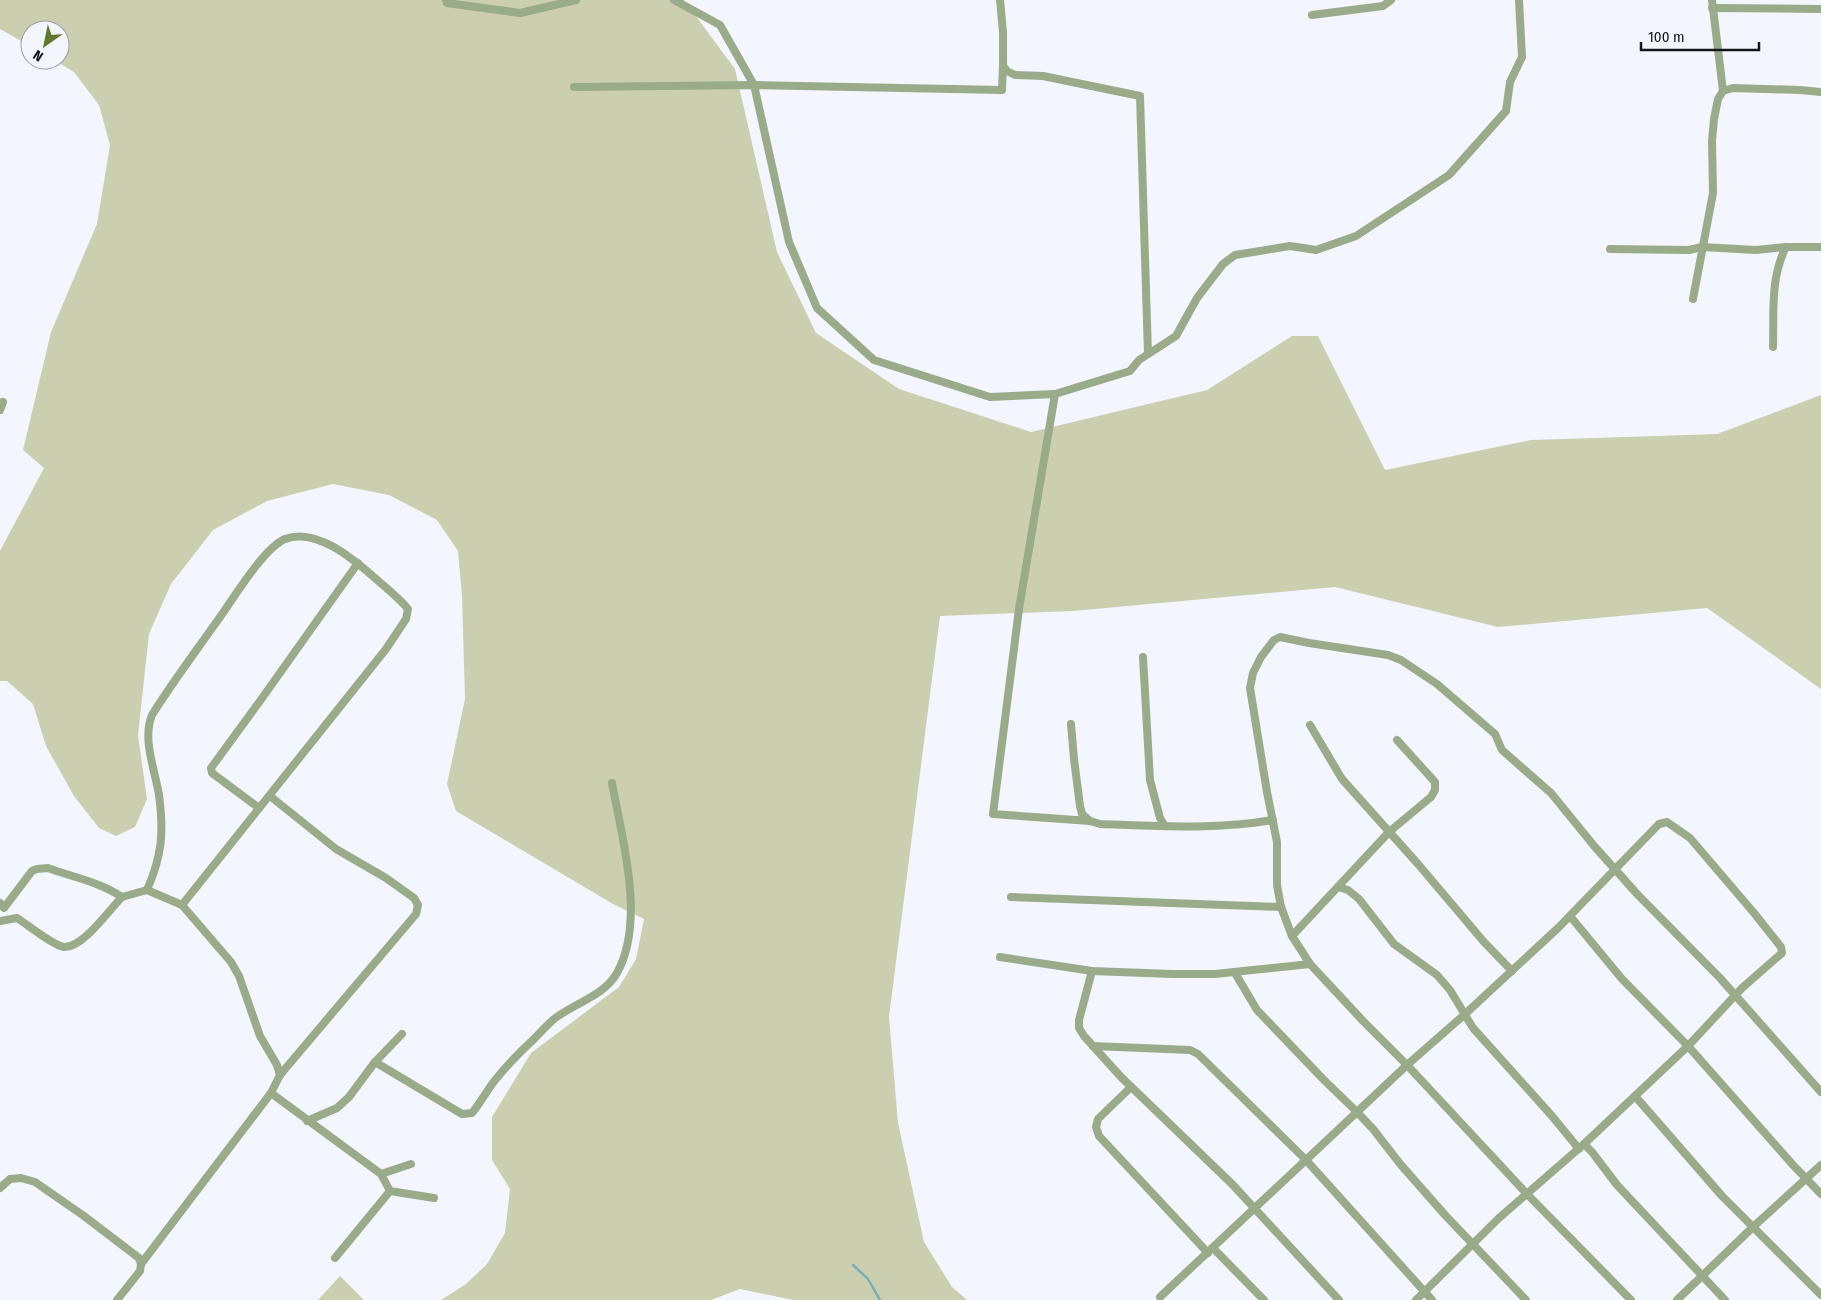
<svg xmlns="http://www.w3.org/2000/svg" width="1821" height="1300" font-family="'Fira Sans Condensed',sans-serif">
<style>
.green{fill:#cbcfb0}
.lines{fill:none;stroke-linecap:round;stroke-linejoin:round}
.stream{stroke:#79aeb2;stroke-width:2.5}
.minor{stroke:#99ab89;stroke-width:8}
</style>
<rect width="100%" height="100%" fill="#f3f6fe"/>
<g class="green">
<polygon points="0,0 684,0 735,69 777,252 816,333 899,389 1031,432 1207,390 1292,336 1318,336 1385,470 1531,440 1717,434 1821,395 1821,689 1707,608 1498,627 1335,587 1073,611 940,616 889,1017 898,1123 924,1242 952,1287 967,1300 793,1300 740,1289 711,1300 441,1300 466,1284 487,1264 505,1233 510,1189 492,1160 492,1117 531,1053 619,987 636,959 644,919 613,904 456,811 447,784 465,699 462,596 458,551 437,520 389,495 333,484 267,501 213,530 171,584 149,634 138,735 147,799 135,827 116,836 99,828 74,796 46,746 33,704 7,681 0,681 0,551 44,468 23,450 51,332 97,224 110,145 99,105 74,72 54,60 60,60 60,30 30,30 30,46 0,29"/>
<polygon points="340,1276 364,1300 318,1300"/>
</g>
<g class="lines">
<polyline class="stream" points="853,1265 868,1279 880,1300"/>
<g class="minor">
<polyline points="446,0 447,3 520,13 576,0"/>
<polyline points="674,0 720,25 754,85 789,242 817,308 874,360 990,397 1055,394"/>
<polyline points="1000,0 1003,32 1003,66 1007,71 1015,75 1043,76 1140,96 1148,354"/>
<polyline points="1712,0 1723,91"/>
<polyline points="1712,8 1821,9"/>
<polyline points="1312,15 1383,6 1391,0"/>
<polyline points="574,87 754,85 1002,90 1003,66"/>
<polyline points="1610,249 1689,250 1702,247 1756,250 1786,247 1821,247"/>
<polyline points="1693,299 1713,193 1712,141 1714,119 1718,99 1723,91 1733,88 1800,90 1821,92"/>
<path d="M1773,347c1,-33 -3,-69 13,-100"/>
<polyline points="0,410 3,402"/>
<polyline points="1143,657 1150,780 1160,818 1165,826"/>
<polyline points="1071,724 1074,759 1080,806 1082,814 1090,821"/>
<polyline points="1310,725 1342,779 1418,864 1484,942 1512,971"/>
<polyline points="259,808 212,773 211,768 260,701 358,563"/>
<path d="M1273,820c-57,10 -116,6 -173,4l-10,-3 -97,-7 26,-205 36,-215 75,-23 9,-11 37,-24 21,-38 26,-34 12,-9 55,-9 26,4 40,-14 93,-61 57,-64 4,-29 12,-25 -3,-57"/>
<polyline points="1338,887 1348,890 1359,899 1394,944 1437,975 1450,990 1473,1028 1552,1116 1579,1149"/>
<path d="M147,890c15,-34 17,-58 12,-95 -4,-25 -17,-56 -7,-80 20,-32 42,-61 63,-91 15,-20 48,-76 70,-85 31,-12 68,20 90,39 11,10 23,19 33,31l-2,10 -20,30 -204,256"/>
<polyline points="1011,897 1281,907"/>
<path d="M0,903l4,5 28,-37 5,-2 11,-1c24,9 52,14 74,29l25,-7 35,15 49,57 8,14 21,60 17,29 3,10"/>
<polyline points="1570,916 1622,979 1688,1046 1793,1165 1821,1194"/>
<path d="M0,921l17,-3c11,7 37,28 47,29 19,1 45,-37 58,-50"/>
<polyline points="1292,936 1389,832 1431,797 1435,790 1435,782 1397,740"/>
<polyline points="1000,957 1092,971 1172,974 1215,974 1310,964"/>
<polyline points="1092,971 1079,1020 1079,1028 1084,1036 1121,1077 1232,1184 1339,1300"/>
<polyline points="1235,973 1257,1010 1323,1079 1357,1112 1373,1129 1401,1165 1445,1215 1526,1300"/>
<polyline points="1093,1046 1190,1050 1198,1054 1306,1160 1432,1300"/>
<path d="M375,1062l87,52 10,-1c9,-11 15,-23 24,-34 12,-15 25,-28 39,-41 6,-6 12,-13 19,-19 20,-16 50,-23 63,-46 29,-52 5,-135 -5,-190"/>
<polyline points="1131,1087 1098,1119 1096,1127 1099,1136 1208,1253"/>
<polyline points="271,1093 381,1174 390,1191 434,1198"/>
<polyline points="1635,1096 1722,1196 1821,1295"/>
<polyline points="307,1121 337,1108 349,1097 375,1062 402,1034"/>
<polyline points="1584,1144 1592,1152 1617,1185 1725,1300"/>
<polyline points="381,1174 411,1164"/>
<polyline points="0,1188 10,1179 21,1178 35,1182 84,1216 139,1258 141,1264"/>
<polyline points="1213,1248 1264,1300"/>
<polyline points="335,1258 390,1191"/>
<polyline points="1160,1297 1407,1065 1464,1015 1558,928 1659,824 1667,822 1690,838 1754,913 1781,947 1782,953 1742,988 1688,1046 1584,1144 1499,1218 1416,1300"/>
<polyline points="117,1300 140,1271 141,1264 271,1093 280,1075 416,914 418,905 414,898 386,878 336,849 270,796"/>
<polyline points="1631,1300 1527,1194 1407,1065 1364,1022 1310,964 1292,936 1281,907 1277,885 1277,842 1267,792 1250,688 1253,673 1261,657 1274,640 1280,637 1309,643 1388,655 1401,660 1437,684 1495,734 1502,750 1551,793 1595,847 1638,895 1720,978 1821,1092"/>
<polyline points="1677,1300 1753,1227 1821,1165"/>
</g>
</g>
<g transform="translate(45 45) rotate(213)"><circle r="24" fill="#f3f6fe" stroke="#9a9ca2"/>
<path d="M0-4L9 19L0 12L-9 19Z" fill="#62792a"/>
<text y="-8" font-size="14" font-weight="bold" text-anchor="middle" fill="#141518">N</text>
</g>
<path d="M1641 42v8h118v-8" fill="none" stroke="#141518" stroke-width="2.5"/>
<text x="1648" y="42" font-size="15" fill="#141518" stroke="#f3f6fe" stroke-width="4" paint-order="stroke">100 m</text>
</svg>
